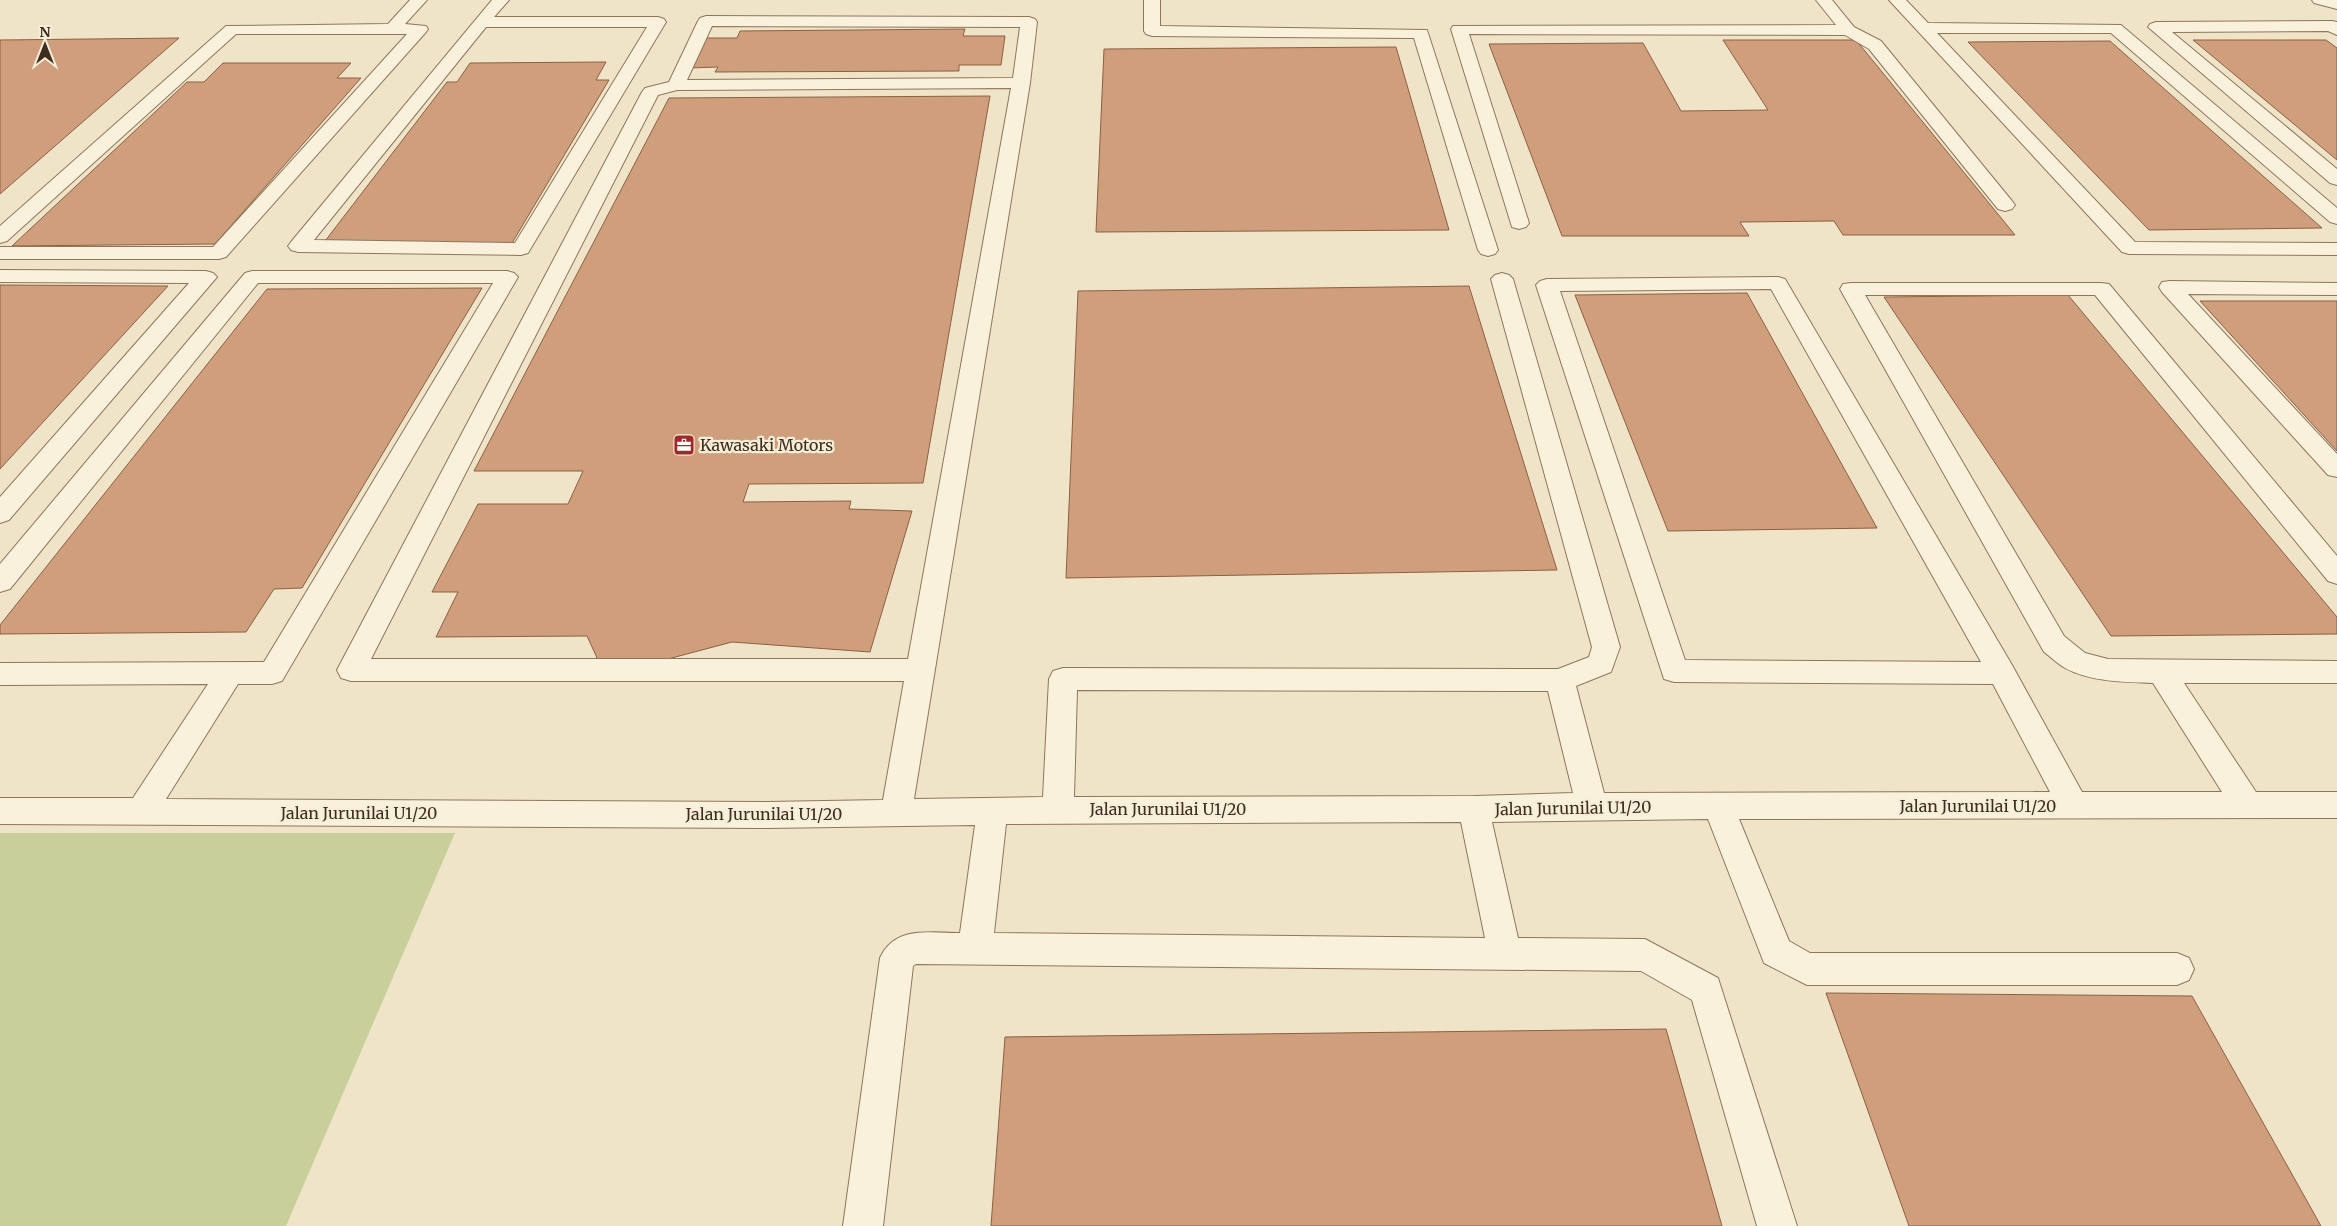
<svg xmlns="http://www.w3.org/2000/svg" width="2337" height="1226" font-family="Merriweather,serif">
<style>
.green{fill:#c9cf9b}
.building{fill:#cf9f7d;stroke:#8d5f41}
.lines{fill:none;stroke-linecap:round;stroke-linejoin:round}
.minor-casing{stroke:#8d765c;stroke-width:2}
.minor{fill:#faf1dc;fill-rule:evenodd}
.labels{text-anchor:middle;stroke-width:4.5;stroke-linejoin:round;paint-order:stroke}
.poi-label{font-size:16px;fill:#3d2e20;stroke:#f7eed8;text-anchor:start}
.street-label{font-size:16px;fill:#3d2e20;stroke:#f7eed8}
</style>
<rect width="100%" height="100%" fill="#f0e4c8"/>
<polygon class="green" points="0,833 455,833 286,1226 0,1226"/>
<g class="building">
<polygon points="965,29 963,36 1005,36 1001,65 959,65 959,71 715,72 718,67 689,68 704,38 737,38 740,31"/>
<polygon points="179,38 0,194 0,40"/>
<polygon points="1723,40 1856,40 2015,235 1843,235 1834,221 1740,222 1749,236 1562,236 1489,44 1643,43 1681,111 1768,110"/>
<polygon points="2193,40 2326,40 2337,48 2337,160"/>
<polygon points="2110,41 2322,228 2149,230 1968,42"/>
<polygon points="1396,47 1449,230 1096,232 1104,49"/>
<polygon points="606,62 596,80 609,80 512,243 322,245 447,82 457,82 470,63"/>
<polygon points="223,63 351,63 337,78 361,78 215,244 12,246 187,82 204,82"/>
<polygon points="990,96 923,483 749,484 743,502 851,501 849,509 912,511 870,652 732,642 634,668 598,660 587,636 436,637 458,592 432,592 478,504 568,504 583,471 474,471 669,98"/>
<polygon points="0,285 168,286 0,469"/>
<polygon points="1469,286 1557,570 1066,578 1078,291"/>
<polygon points="482,288 302,588 274,589 246,632 0,634 0,625 267,289"/>
<polygon points="1747,293 1877,528 1668,531 1575,295"/>
<polygon points="2068,295 2337,617 2337,634 2111,636 1884,297"/>
<polygon points="2200,301 2337,301 2337,451"/>
<polygon points="1826,993 2192,996 2321,1226 1909,1226"/>
<polygon points="1666,1029 1722,1226 991,1226 1005,1037"/>
</g>
<g class="lines">
<g class="minor-casing">
<g id="minor">
<polygon points="410,0 427,0 405,24 426,26 428,29 426,32 226,257 219,259 0,259 0,247 213,247 407,34 236,34 7,241 0,243 0,226 226,26 388,24"/>
<path d="M492,0h17l-15,17h164l6,2 2,3 -138,231 -7,2 -223,-3 -7,-2 -3,-4 3,-4zM486,27h161l-132,216 -201,-3z"/>
<polygon points="1144,0 1160,0 1160,26 1427,30 1498,250 1495,254 1488,256 1481,254 1478,250 1414,38 1152,36 1146,34 1144,31"/>
<polygon points="1816,0 1832,0 1854,27 1881,41 2012,201 2015,205 2012,209 2005,211 1998,209 1869,49 1845,35 1469,34 1529,223 1526,227 1519,229 1512,227 1451,29 1453,26 1836,25"/>
<polygon points="1889,0 1906,0 1928,23 2121,25 2337,208 2337,224 2330,222 2111,33 1937,33 2135,242 2337,243 2337,255 2129,254 2122,252"/>
<polygon points="2312,0 2337,0 2337,9 2314,3"/>
<path d="M706,16l323,1 6,2 2,3 -7,61 -116,716 129,-2 6,-118 4,-8 10,-3 495,1 31,-12 3,-10 -101,-368 4,-4 7,-2 7,2 4,4 107,368 -9,25 -35,14 28,107 446,-1 -57,-108 -319,-2 -10,-3 -128,-394 4,-4 7,-2 231,-2 7,2 227,386 70,127h140l-69,-109c-27,-1 -63,-1 -88,-15 -7,-4 -14,-11 -21,-16l-204,-363 3,-5 8,-1h250l8,1 228,272v28l-9,-3 -233,-286h-230l199,341 21,17 23,6 229,2v22h-153l72,109h81v26l-598,1 50,122 21,12h367l12,5 5,11 -5,11 -12,5h-370l-43,-22 -56,-144 -216,3 26,116 127,1 73,39 79,248h-40l-65,-226 -51,-29 -725,-7 -3,2 -30,260h-40l37,-268c15,-33 50,-25 80,-25l15,-108 -208,3 -767,-4v-26h133l75,-114 -208,1v-22l264,-1 229,-379h-235l-248,306 -10,3v-28l245,-291 7,-2h255l7,2 4,4 -236,404 -10,3h-34l-72,115 601,3 116,-2 21,-119h-553l-10,-3 -4,-8 305,-578 3,-4 24,-6 29,-61 2,-3zM712,26l308,1 -7,51 -326,2zM1011,88l-103,571h-537l287,-564 19,-5zM1771,289l210,373 -296,-2 -125,-369zM1077,690l471,1 25,102 -99,3 -400,1zM1461,822l24,116 -491,-5 12,-109z"/>
<polygon points="2332,21 2337,22 2337,35 2328,31 2172,32 2337,169 2337,185 2330,183 2148,27 2150,24 2156,22"/>
<polygon points="0,270 206,271 213,273 217,277 9,520 0,523 0,497 189,283 0,282"/>
<polygon points="2170,281 2337,283 2337,295 2188,294 2337,454 2337,477 2328,475 2162,292 2159,287 2162,282"/>
</g>
</g>
<use href="#minor" class="minor"/>
</g>
<defs>
<g id="office-square" transform="scale(1.125)"><rect x="-9" y="-9" width="18" height="18" rx="4" fill="#9e2a2b" stroke="#f7eed8"/><path d="M-6-3h4V-5.5h4V-3h4V5H-6ZM-1-4.5V-3h2v-1.5ZM-6 0V1H6V0Z" fill="#fff"/></g>
</defs>
<g fill-rule="evenodd">
<use href="#office-square" x="684" y="445"/>
</g>
<g class="labels">
<g class="poi-label">
<text x="700" y="451">Kawasaki Motors</text>
</g>
<g class="street-label">
<text x="1978" y="812">Jalan Jurunilai U1/20</text>
<text transform="translate(1573 808) rotate(-1)" y="6">Jalan Jurunilai U1/20</text>
<text x="1168" y="815">Jalan Jurunilai U1/20</text>
<text x="359" y="819">Jalan Jurunilai U1/20</text>
<text x="764" y="820">Jalan Jurunilai U1/20</text>
</g>
</g>
<g transform="translate(45 45)" stroke="#f7eed8" stroke-width="4" paint-order="stroke">
<path d="M0-4L9 19L0 12L-9 19Z" fill="#3d2e20"/>
<text y="-8" font-size="14" font-weight="bold" text-anchor="middle" fill="#3d2e20">N</text>
</g>
</svg>
